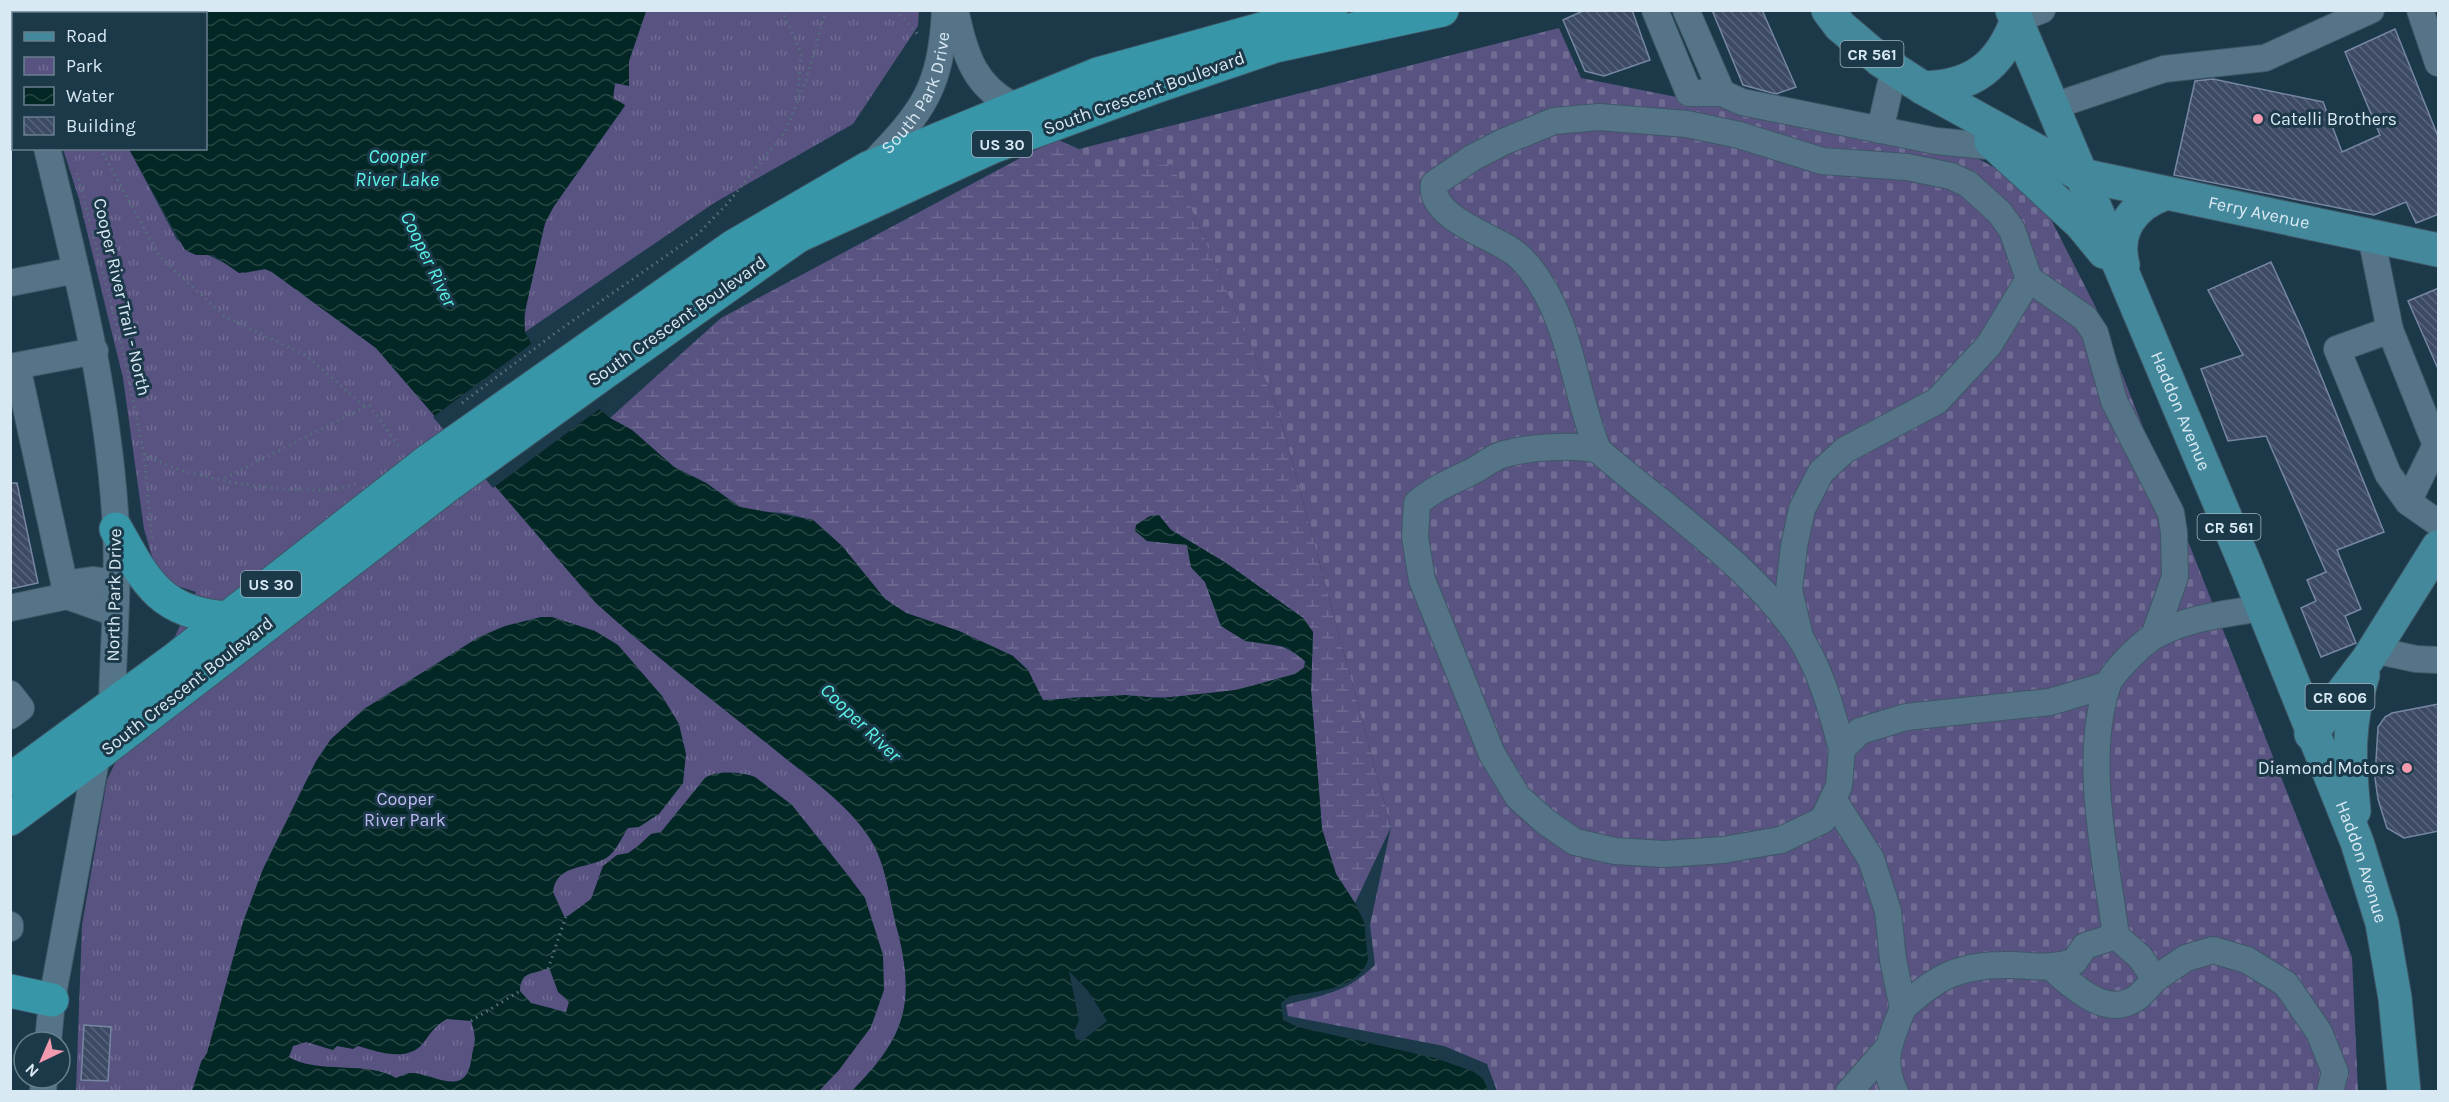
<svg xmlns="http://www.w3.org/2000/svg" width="2449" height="1102" font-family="Karla,sans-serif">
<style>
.wetland{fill:url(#wetland-marsh)}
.cemetery{fill:url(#cemetery-stones)}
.park{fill:url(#park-tufts)}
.water{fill:url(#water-waves);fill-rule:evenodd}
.pier{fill:#1c394a}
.building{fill:url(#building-back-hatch);stroke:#7787a3;stroke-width:1.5}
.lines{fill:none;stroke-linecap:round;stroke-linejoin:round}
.minor-casing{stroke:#3f5867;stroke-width:28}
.major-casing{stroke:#3f5867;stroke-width:35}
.highway-casing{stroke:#3f5867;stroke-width:35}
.path{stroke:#566f7e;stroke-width:3;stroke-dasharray:1.5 4.5;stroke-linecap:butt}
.minor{stroke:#567488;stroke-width:26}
.major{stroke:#43889b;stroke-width:33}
.highway{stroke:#3796a7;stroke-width:33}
.poi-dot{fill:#f29aaf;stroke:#1c394a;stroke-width:2}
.labels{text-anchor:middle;stroke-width:6;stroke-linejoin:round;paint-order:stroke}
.shield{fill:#1c394a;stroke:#a0b4c1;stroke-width:1.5}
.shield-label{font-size:16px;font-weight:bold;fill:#d9e9f4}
.street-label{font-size:18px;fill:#d9e9f4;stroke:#1c394a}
.poi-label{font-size:18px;fill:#d9e9f4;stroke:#1c394a;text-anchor:start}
.park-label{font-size:18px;fill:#bfbbf3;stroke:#1c394a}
.water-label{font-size:20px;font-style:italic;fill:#59f3e5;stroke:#1c394a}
</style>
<defs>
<pattern id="wetland-marsh" width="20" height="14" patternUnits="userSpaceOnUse" patternTransform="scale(1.5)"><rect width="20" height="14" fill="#585381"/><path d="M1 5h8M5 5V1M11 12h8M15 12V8" fill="none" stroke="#6f6c93"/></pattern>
<pattern id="cemetery-stones" width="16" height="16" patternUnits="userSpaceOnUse" patternTransform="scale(1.5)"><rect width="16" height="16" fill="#585381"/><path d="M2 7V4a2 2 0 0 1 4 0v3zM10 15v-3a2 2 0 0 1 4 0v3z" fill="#6f6c93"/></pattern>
<pattern id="park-tufts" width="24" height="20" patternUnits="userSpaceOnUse" patternTransform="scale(1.5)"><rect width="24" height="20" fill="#585381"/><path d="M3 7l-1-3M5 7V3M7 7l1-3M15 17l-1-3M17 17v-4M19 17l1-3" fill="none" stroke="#6f6c93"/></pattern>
<pattern id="water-waves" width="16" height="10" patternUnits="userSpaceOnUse" patternTransform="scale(1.5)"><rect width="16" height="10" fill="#032724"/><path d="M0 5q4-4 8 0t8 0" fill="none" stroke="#274644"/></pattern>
<pattern id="building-back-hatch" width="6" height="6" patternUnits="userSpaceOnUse" patternTransform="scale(1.5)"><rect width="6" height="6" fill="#3c4a64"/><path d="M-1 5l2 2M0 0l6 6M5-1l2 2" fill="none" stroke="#58647b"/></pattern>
</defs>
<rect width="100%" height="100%" fill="#1c394a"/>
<path class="wetland" d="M1056,139l23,10 13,22 80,-8 106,246 113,418 -36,76 -19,-29 -14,-45 -11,-139 2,-58 -10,-14 -77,-55 -55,-33 -12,-14 -12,25 40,4 4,22 14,15 16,44c24,9 67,18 84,35l-2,10c-69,28 -147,28 -219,26 -14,-1 -27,5 -41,3l-30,-44 -54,-25 -53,-18 -21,-14 -43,-53 -29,-26 -30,-7 -30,-2 -13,-4 -34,-24 -32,-16 -42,-37 -22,-12 111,-100z"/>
<path class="cemetery" d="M1559,28l22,50 392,78 63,34 60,118 256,649 6,134h-861l-10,-27 -43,-18 -156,-30 -2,-11c38,-11 59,-11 89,-40l-5,-40 21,-98 -113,-418 -106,-245 -80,8 -13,-23z"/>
<g class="park">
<polygon points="14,11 63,11 65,13 15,13"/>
<path d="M646,11h273l-1,15 -65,98 -139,79 -189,129c-2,-30 12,-101 29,-126l71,-100 -12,-8 2,-15 14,2v-24z"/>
<path d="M63,149h66l48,91 68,33 20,-4 7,3 104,76 220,255c58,53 121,100 183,150 32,26 70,52 92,87 16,26 19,63 27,92 18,74 6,106 -46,159h-776l6,-166 25,-145 89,-188 -28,-9 -11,-9 -13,-45 -21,-151 -44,-179z"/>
</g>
<g class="water">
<path d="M63,11h583l-17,50v25l-14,-3 -2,15 12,7 -71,101 -9,17 -21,93 1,16 6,11 21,26 58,49 22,12 42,37 32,16 34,24 73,13 29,26 43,53 21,14 53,18 54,25 15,14 15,30 82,-5 37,3 74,-8 59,-16 10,-7v-6l-18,-14 -42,-6 -24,-15 -16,-44 -14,-15 -4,-22 -40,-4 -12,-10 1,-6 14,-9 9,-1 12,15 55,33 77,55 10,14 -2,58 11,139 14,45 19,29 9,19 4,38c-11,30 -51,31 -78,36l-9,7 2,17 15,7 137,31 40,14 8,7 6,12h-637c52,-53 64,-85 46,-159 -8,-29 -11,-66 -27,-92 -22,-35 -60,-61 -92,-87 -62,-50 -125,-97 -183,-150l-220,-255 -104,-76 -7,-3 -26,4 -26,-18h-17l-11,-5 -56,-101 77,-1v-134h-141zM1069,971l19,20 19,30 -25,20 -6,-2 -2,-7 5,-12z"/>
<path d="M541,617h11l43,14 23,14 44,51 17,28 7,30 -3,29 -24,31 -20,13 -11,1c-6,9 -11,21 -19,28 -18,14 -53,6 -56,36l11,24h4l23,-17 12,-33 14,-11 11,-2 10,-7 13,-12 10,-2 44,-54c12,-8 36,-6 50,-1l37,28 55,69 18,24 18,57 1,35 -13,37 -32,43 -20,21h-627l9,-29 6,-9 36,-131 20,-53 53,-108 15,-22 33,-30 115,-72 26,-11zM546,969l4,1 8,22 11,10 -3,10 -35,-9 -11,-12c1,-20 11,-16 26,-22zM447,1019l24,2c7,22 3,20 0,40 -6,39 -40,10 -62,12 -4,1 -9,3 -13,5 -25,-17 -82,-4 -107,-21l4,-11 13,-4 27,8 4,-4 16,3 5,-3c20,6 51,17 66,-4 7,-10 12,-17 23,-23z"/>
</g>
<polygon class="pier" points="534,342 554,367 602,407 493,488 433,417"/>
<g class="building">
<polygon points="1585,10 1632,10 1650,60 1604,76 1585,71 1563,20"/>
<polygon points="1712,10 1762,10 1796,87 1776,94 1743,85"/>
<polygon points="2395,29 2439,139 2439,214 2416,223 2406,202 2374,215 2174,175 2195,81 2213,79 2323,102 2342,152 2380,135 2345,52"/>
<polygon points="2271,262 2302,329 2384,532 2337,550 2361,609 2345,616 2356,643 2321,657 2301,608 2316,601 2307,580 2326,572 2266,436 2228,441 2201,369 2243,355 2208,290"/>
<polygon points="2439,288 2439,371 2408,301"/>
<polygon points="10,483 17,483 38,583 10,589"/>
<polygon points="2439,704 2439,831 2404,838 2387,828 2378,799 2375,778 2378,727 2385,717 2392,713"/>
<polygon points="84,1025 111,1027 108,1081 81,1080"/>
</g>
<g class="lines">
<g class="minor-casing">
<g id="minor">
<path d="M955,10c11,46 18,77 63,98"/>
<polyline points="1655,10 1689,93 1722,93 1686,10"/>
<polyline points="2420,10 2438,63"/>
<polyline points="2017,20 2042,10"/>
<polyline points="10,44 14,53"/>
<polyline points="1722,93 1742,102 1936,141 1998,147"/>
<polyline points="2054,106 2164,69 2265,58 2371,10"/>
<polyline points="1880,130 1894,69"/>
<path d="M47,148c31,128 62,248 69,381 3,58 -3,118 -4,177"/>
<path id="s1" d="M872,164c52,-54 69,-76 73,-154"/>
<polyline points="2371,236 2390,330 2337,349 2388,474 2408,502 2438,523"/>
<polyline points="10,283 76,270"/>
<polyline points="2390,330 2436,445 2408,502"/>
<polyline points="17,366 67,596"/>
<polyline points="10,367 95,351"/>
<path d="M1598,450c-25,-61 -26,-130 -69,-183 -5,-6 -13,-14 -20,-18 -21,-14 -80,-33 -75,-65l38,-26 31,-16 51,-21 45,-4 88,7 52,11 83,26 85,6 44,9 17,8 32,29 12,17 17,49 56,39 10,15 19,68 57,112 3,20 1,44 -21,59"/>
<polyline points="64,584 92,580 116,583"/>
<polyline points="10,608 67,596 115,613"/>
<path d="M2262,608c-36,6 -73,9 -106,27 -13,7 -45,38 -49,52 -24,74 -1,173 9,249l24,21 15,22 31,-21 27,-8 34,10 39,24 33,48 16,40 -5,20"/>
<polyline points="1799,633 1789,590 1794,546 1802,509 1821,472 1845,450 1937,401 1989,345 2029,279"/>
<polyline points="2374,650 2416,659 2438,660"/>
<polyline points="10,694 21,708 10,716"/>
<path d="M1842,749c-10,-37 -20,-76 -41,-110 -46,-71 -139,-133 -203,-189 -25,-6 -71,-3 -97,5 -11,4 -21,13 -32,18 -22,11 -31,13 -52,30l-2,34 7,43 70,174 26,43 28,25 29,20 40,9 49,3 59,-4 58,-10 42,-20 16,-34 3,-37 18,-18 46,-14 144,-15 57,-17"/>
<path d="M1833,799l38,60 17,52 5,49 10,48c35,-33 59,-44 108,-43 25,1 38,4 63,-3l11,-16 31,-10"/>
<polyline points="10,925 10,928"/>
<path d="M2052,968c21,18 53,50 83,31 7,-4 14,-14 20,-20"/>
<polyline points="48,1042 52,1000 97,755"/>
<polyline points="43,1092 44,1078"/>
<polyline points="1849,1092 1886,1050"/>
<path d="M1895,1092c-16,-33 -4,-53 8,-84"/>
</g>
</g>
<g class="major-casing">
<g id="major">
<path id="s2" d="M1828,10l12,16 40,34 43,28 158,87 357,75"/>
<path id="s3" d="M2012,10l234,556 111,276 25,81 13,75 9,94"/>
<path d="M1923,88c50,-1 77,-22 94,-68"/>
<polyline points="1991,141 2081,224 2104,252"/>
<path d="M2123,265c-9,-34 10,-60 41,-71"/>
<polyline points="2311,734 2368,659 2438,547"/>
<path d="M2354,811c-5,-50 -7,-87 9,-136"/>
</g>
</g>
<g class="highway-casing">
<g id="highway">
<path d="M116,529c30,54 45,84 111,89"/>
<polyline points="10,780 175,659 428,461 734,246 868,168 1098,74 1331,10"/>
<polyline points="10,819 97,755 451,483 605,372 798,236 992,147 1152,88 1275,46 1442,10"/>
<polyline points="10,991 52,1000"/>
</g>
</g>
<g class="path">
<polyline points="21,10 22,14"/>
<polyline points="782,10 801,53 798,95"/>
<polyline points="896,10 920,37"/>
<polyline points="100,148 160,257 224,316 307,356 365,407"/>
<polyline points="77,173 122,346 144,454 152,539"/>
<polyline points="462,403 558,331 699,233 727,204 785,132 806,81 826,10"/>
<path d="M144,454c43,26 135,38 185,36 9,0 19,-4 27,-7"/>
<polyline points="225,478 369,405 401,449"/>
<polyline points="548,969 566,916"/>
<polyline points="471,1021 520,991"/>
</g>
<use href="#minor" class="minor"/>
<use href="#major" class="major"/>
<use href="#highway" class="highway"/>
</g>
<g class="poi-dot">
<circle cx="2258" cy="119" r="6"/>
<circle cx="2407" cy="768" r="6"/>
</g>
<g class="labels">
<g class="shield">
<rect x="1840.5" y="41" width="63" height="26" rx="4.5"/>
<rect x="972" y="131" width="60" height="26" rx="4.5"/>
<rect x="2197.5" y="514" width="63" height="26" rx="4.5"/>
<rect x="241" y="571" width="60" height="26" rx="4.5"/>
<rect x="2305.5" y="684" width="69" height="26" rx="4.5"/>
</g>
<g class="shield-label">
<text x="1872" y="60">CR 561</text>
<text x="1002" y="150">US 30</text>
<text x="2229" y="533">CR 561</text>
<text x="271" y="590">US 30</text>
<text x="2340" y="703">CR 606</text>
</g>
<g class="street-label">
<text dy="6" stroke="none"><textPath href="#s1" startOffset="86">South Park Drive</textPath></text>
<text transform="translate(1144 93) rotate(-20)" y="6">South Crescent Boulevard</text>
<text dy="6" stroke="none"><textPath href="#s2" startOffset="486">Ferry Avenue</textPath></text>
<text transform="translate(122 297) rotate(77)" y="6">Cooper River Trail - North</text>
<text transform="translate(677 321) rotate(-35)" y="6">South Crescent Boulevard</text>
<text dy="6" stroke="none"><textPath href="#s3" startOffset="435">Haddon Avenue</textPath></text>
<text transform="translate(114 595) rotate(-89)" y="6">North Park Drive</text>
<text transform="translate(187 686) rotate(-38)" y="6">South Crescent Boulevard</text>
<text dy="6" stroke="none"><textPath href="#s3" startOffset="921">Haddon Avenue</textPath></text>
</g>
<g class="poi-label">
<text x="2270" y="125">Catelli Brothers</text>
<text x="2395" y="774" text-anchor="end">Diamond Motors</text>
</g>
<g class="park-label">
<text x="405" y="805">Cooper<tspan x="405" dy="21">River Park</tspan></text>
</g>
<g class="water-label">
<text x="397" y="163">Cooper<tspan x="397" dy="23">River Lake</tspan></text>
<text transform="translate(429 259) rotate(64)" y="7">Cooper River</text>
<text transform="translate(861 722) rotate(44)" y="7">Cooper River</text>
</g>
</g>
<rect width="2449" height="1102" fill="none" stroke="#d9e9f4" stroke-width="24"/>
<rect x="12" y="12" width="195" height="138" fill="#1c394a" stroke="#687f8e" stroke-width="1.5"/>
<rect x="24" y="32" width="30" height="9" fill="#43889b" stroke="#687f8e" stroke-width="1.5"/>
<text x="66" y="42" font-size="18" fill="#d9e9f4">Road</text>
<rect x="24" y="57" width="30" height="18" fill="url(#park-tufts)" stroke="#687f8e" stroke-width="1.5"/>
<text x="66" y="72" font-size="18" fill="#d9e9f4">Park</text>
<rect x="24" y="87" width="30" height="18" fill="url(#water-waves)" stroke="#687f8e" stroke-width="1.5"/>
<text x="66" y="102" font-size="18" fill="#d9e9f4">Water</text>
<rect x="24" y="117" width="30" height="18" fill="url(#building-back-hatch)" stroke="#687f8e" stroke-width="1.5"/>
<text x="66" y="132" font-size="18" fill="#d9e9f4">Building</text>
<g transform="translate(42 1060) rotate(224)"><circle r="28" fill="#1c394a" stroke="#687f8e" stroke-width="1.5"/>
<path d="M0-4.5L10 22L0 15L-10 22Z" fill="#f29aaf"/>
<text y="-9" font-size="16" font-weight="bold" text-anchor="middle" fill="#d9e9f4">N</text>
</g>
</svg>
